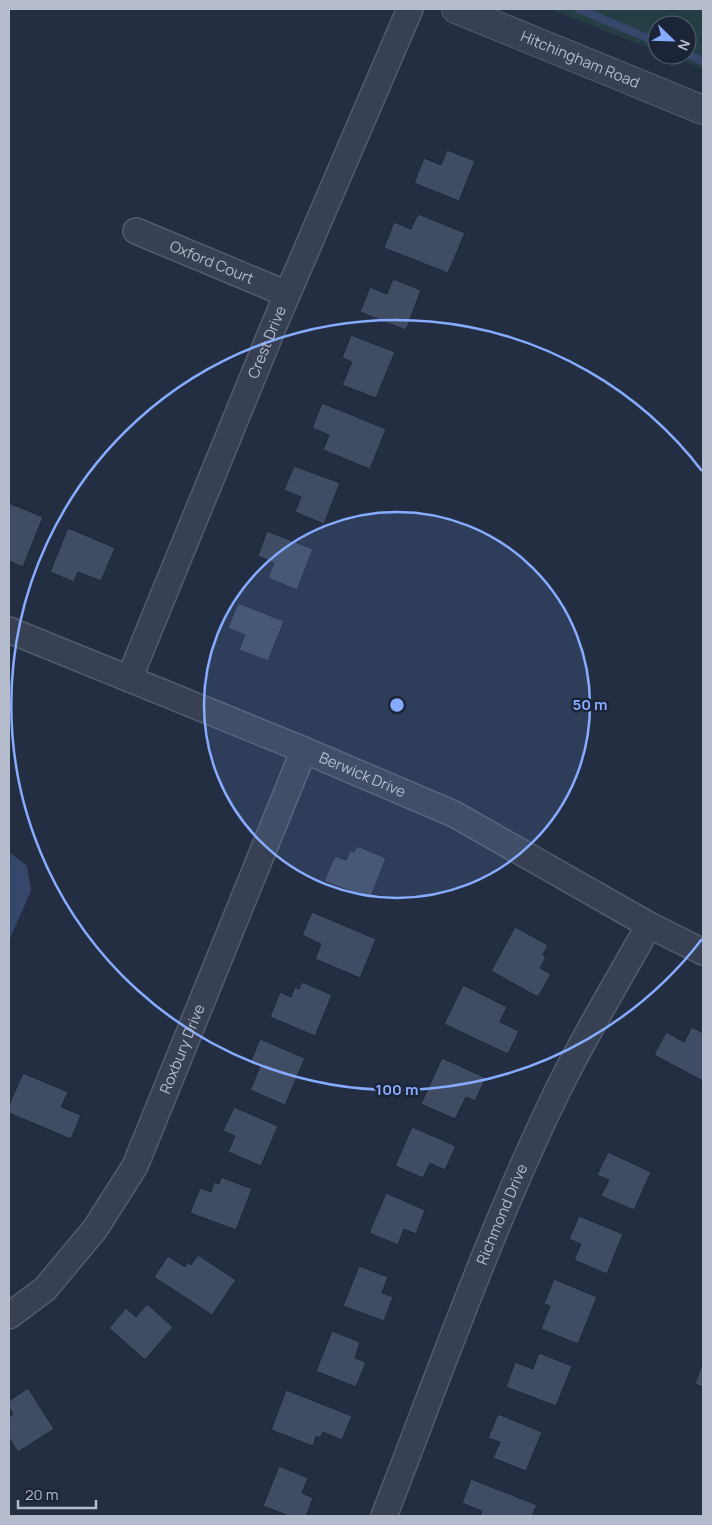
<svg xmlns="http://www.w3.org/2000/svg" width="712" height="1525" font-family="Manrope,sans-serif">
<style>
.green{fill:#253e44}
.water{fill:#35486c}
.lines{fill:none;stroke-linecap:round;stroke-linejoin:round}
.stream{stroke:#35486c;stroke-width:8}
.building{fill:#3f4c63;stroke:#1e283a}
.minor-casing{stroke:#535c6d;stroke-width:28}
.tertiary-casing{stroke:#535c6d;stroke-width:30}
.minor{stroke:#384153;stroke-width:25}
.tertiary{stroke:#384153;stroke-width:28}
.ring{fill:none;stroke:#87acff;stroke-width:2.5}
.labels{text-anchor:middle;stroke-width:5;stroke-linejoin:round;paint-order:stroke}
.street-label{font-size:15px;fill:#b5bccd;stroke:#1c2538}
.centre{fill:#87acff;stroke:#1c2538;stroke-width:2.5}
.ring-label{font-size:15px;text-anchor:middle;font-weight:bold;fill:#87acff;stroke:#1c2538;stroke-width:5;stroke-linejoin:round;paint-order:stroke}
</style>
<rect width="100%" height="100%" fill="#232e43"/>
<polygon class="green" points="550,9 703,9 703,69 667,55 687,55 687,25 657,25 657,51"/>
<polygon class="water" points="9,852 27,866 31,891 9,940"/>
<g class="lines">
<g class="stream">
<polyline points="579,9 657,42"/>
<polyline points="687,54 703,61"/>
</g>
</g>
<g class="building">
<polygon points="447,150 475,161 459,201 414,183 424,158 441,165"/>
<polygon points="418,214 465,233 448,273 384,248 394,222 411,229"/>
<polygon points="393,279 421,290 406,330 360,312 370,287 387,294"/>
<polygon points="351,335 395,352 376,398 342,385 352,362 342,358"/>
<polygon points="322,403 386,429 370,469 323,450 329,435 312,428"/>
<polygon points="294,466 340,483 324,524 295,512 301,497 284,490"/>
<polygon points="9,503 43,517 23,567 9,561"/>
<polygon points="68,528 115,548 101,581 78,572 74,582 50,572"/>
<polygon points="267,531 313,549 297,590 268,578 274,563 258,556"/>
<polygon points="238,603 284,621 268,661 239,650 245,635 228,628"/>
<polygon points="357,846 386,858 370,899 324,881 335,856 346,860 350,851 354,852"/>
<polygon points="312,912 376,939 360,978 315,959 321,944 302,935"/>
<polygon points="515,927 548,945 543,955 546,957 540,968 551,974 538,997 491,971"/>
<polygon points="302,982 332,995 315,1036 270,1017 280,992 291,997 295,987 299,989"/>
<polygon points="463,985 507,1007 500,1022 519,1031 508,1054 444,1024"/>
<polygon points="692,1027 703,1033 703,1081 654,1055 666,1032 684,1042"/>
<polygon points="260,1039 305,1058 285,1105 250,1090 260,1067 250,1063"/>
<polygon points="442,1058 486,1078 475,1101 466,1097 455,1119 421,1104"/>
<polygon points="23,1073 68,1092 61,1107 81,1115 71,1139 9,1113 9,1105"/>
<polygon points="234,1107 278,1126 261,1166 228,1152 235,1136 223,1131"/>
<polygon points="412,1127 456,1146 445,1170 430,1163 423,1178 395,1166"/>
<polygon points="608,1152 651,1172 634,1210 601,1196 609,1180 597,1175"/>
<polygon points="221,1177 252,1189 236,1230 190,1213 200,1188 211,1192 214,1182 219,1184"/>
<polygon points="386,1193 425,1210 416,1234 404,1229 398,1245 369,1233"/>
<polygon points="579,1216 623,1234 607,1274 574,1260 581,1244 569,1239"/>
<polygon points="198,1255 236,1280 212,1315 154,1277 168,1256 185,1267 188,1262 191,1265"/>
<polygon points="359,1266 388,1277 382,1293 393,1297 384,1321 343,1306"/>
<polygon points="554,1279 597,1297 578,1344 541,1329 550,1306 544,1304"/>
<polygon points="147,1304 173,1327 145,1360 109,1328 126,1308 136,1317"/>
<polygon points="332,1331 360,1342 355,1358 366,1362 356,1387 316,1371"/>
<polygon points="539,1353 572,1366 556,1406 506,1387 515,1362 533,1369"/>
<polygon points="703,1362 703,1387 695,1384"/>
<polygon points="28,1388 54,1429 18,1452 9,1438 9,1417 13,1414 9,1407 9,1401"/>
<polygon points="286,1390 352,1416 342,1440 323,1432 320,1438 316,1436 313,1446 271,1430"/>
<polygon points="498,1414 542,1432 526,1471 493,1458 500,1442 488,1438"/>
<polygon points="279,1466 308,1478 302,1493 313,1498 306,1516 289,1516 263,1506"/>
<polygon points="471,1479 537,1505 532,1516 480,1516 482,1511 462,1503"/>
</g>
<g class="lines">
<g class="minor-casing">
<g id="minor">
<path id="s1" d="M136,231l151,63"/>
<path id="s2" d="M9,630l295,120 150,64 195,111 54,27"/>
<path id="s3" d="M129,679l146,-356 135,-314"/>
<path id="s4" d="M9,1316l36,-27 50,-60 40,-63 169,-416"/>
<path id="s5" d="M384,1516c55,-141 106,-286 172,-422 28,-58 62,-113 93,-169"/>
</g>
</g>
<g class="tertiary-casing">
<g id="tertiary">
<path id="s6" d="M456,9l247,101"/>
</g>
</g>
<use href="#minor" class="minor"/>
<use href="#tertiary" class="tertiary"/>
</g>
<circle cx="397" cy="705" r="193" fill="#87acff" fill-opacity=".12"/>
<g class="ring">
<circle cx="397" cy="705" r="193"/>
<path d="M702 939A385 385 0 1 1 702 471"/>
</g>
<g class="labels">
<g class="street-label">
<text dy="5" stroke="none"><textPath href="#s6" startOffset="134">Hitchingham Road</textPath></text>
<text dy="5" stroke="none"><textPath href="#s1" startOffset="82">Oxford Court</textPath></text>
<text dy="5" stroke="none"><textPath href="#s3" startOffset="364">Crest Drive</textPath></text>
<text dy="5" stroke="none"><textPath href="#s2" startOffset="382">Berwick Drive</textPath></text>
<text dy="5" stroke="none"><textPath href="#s4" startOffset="324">Roxbury Drive</textPath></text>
<text dy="5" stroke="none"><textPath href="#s5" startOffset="324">Richmond Drive</textPath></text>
</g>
</g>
<circle cx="397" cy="705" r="8" class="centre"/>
<g class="ring-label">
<text x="590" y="710">50 m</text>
<text x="397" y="1095">100 m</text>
</g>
<rect width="712" height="1525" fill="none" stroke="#b5bccd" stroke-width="20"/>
<g transform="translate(672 40) rotate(113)"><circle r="24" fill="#1c2538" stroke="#596174"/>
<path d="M0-4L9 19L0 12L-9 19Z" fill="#87acff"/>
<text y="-8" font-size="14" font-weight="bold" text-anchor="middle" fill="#b5bccd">N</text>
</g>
<path d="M18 1500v8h78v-8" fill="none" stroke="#b5bccd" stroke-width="2.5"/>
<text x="25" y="1500" font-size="15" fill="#b5bccd" stroke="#1c2538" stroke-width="4" paint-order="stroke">20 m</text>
</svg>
